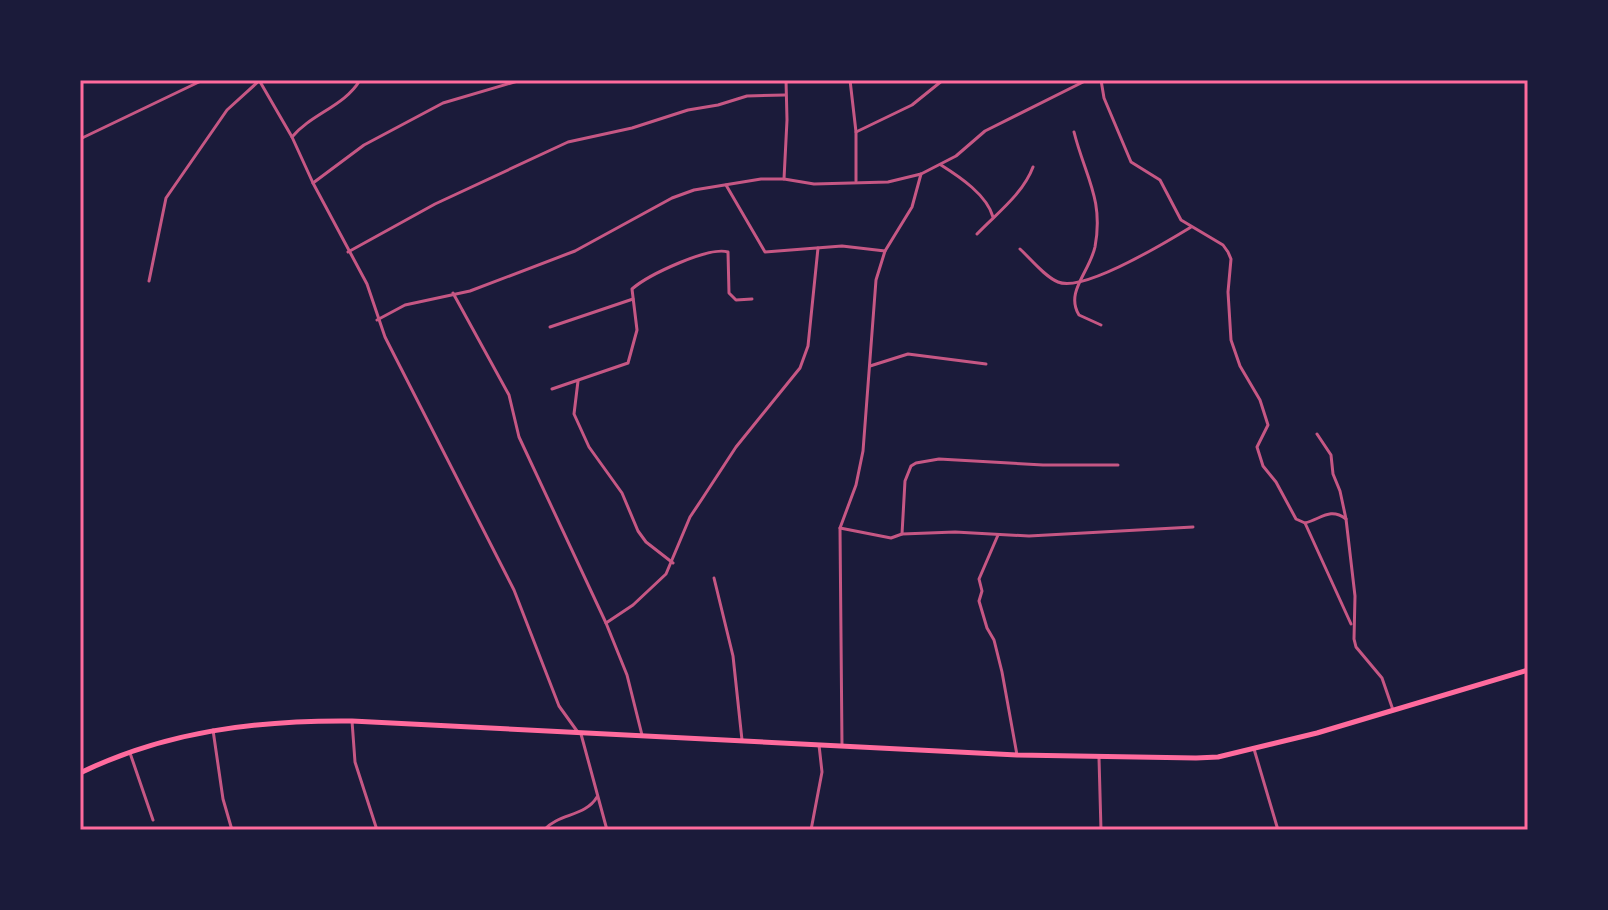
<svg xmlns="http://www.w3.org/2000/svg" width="1608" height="910" font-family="'Zilla Slab',serif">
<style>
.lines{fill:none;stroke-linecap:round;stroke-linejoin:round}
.minor{stroke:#c65784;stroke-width:3}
.primary{stroke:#ff6b9d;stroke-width:5}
.neatline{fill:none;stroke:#ff6b9d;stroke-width:3}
</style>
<rect width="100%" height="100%" fill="#1b1b3a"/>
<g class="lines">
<g class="minor">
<polyline points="259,80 292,137 313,183 367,284 385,337 514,590 559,706 577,731"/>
<polyline points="850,80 856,132 856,181"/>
<path d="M1101,80l3,18 27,64 29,18 21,40 42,25 5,7 3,7 -3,33 3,48 9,26 20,34 8,25 -11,22 6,19 13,16 20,37 9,4c16,-4 25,-16 41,-4"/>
<polyline points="856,132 912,105 943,80"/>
<path d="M1074,132c11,44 30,67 21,115 -6,26 -30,45 -16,68l22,10"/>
<path d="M292,137c19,-23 53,-31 68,-57"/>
<polyline points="80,139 203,80"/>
<path d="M941,165c19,12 46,30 52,52"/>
<polyline points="784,179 787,120 786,80"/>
<polyline points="313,183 364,145 443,103 521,80"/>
<polyline points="726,185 765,252 842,246 885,251"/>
<path d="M977,234c19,-20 46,-40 56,-67"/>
<path d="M1020,249c11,10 24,27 38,33 25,11 110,-41 133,-55"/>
<polyline points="348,252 435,204 568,142 632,128 688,110 718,105 747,96 785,95"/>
<polyline points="149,281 166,198 227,110 260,80"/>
<polyline points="453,293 509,395 519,437 606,623 627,675 642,735"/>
<polyline points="377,320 405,305 470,291 575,251 672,198 694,190 761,179 784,179 814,184 888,182 921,174 956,156 985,131 1087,80"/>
<polyline points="550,327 633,299"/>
<polyline points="870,366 908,354 986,364"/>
<polyline points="578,381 574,414 589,447 622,493 638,531 646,542 673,563"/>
<path d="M552,389l76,-26 9,-33 -5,-41c16,-14 77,-43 96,-37l1,41 7,7 16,-1"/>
<polyline points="1317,434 1331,455 1333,474 1340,491 1346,519 1355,596 1354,639 1356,647 1382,678 1393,710"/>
<polyline points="1305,523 1351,624"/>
<polyline points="840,528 891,538 902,534 955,532 1029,536 1193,527"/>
<polyline points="902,534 905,481 911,466 916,463 939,459 1043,465 1118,465"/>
<polyline points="998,535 979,579 982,591 979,601 987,628 994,640 1002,672 1017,755"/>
<polyline points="714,578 733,656 742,740"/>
<polyline points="606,623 633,605 666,574 690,517 702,499 736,447 800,368 808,346 818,248"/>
<polyline points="352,721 355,762 377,830"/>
<polyline points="213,730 223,799 232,830"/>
<polyline points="581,734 607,830"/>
<polyline points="842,746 840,528 856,485 863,451 876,280 885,251 912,207 921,174"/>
<polyline points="1254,749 1278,830"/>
<polyline points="130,753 153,820"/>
<polyline points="1099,758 1101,830"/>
<path d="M544,830c15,-17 41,-13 53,-33"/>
<polyline points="811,830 822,772 819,745"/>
</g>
<path class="primary" d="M80,773c86,-42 178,-53 272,-52l665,34 179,3 22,-1 99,-24 211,-63"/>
</g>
<rect width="1608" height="910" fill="none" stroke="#1b1b3a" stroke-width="164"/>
<rect x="82" y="82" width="1444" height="746" class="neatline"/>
</svg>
